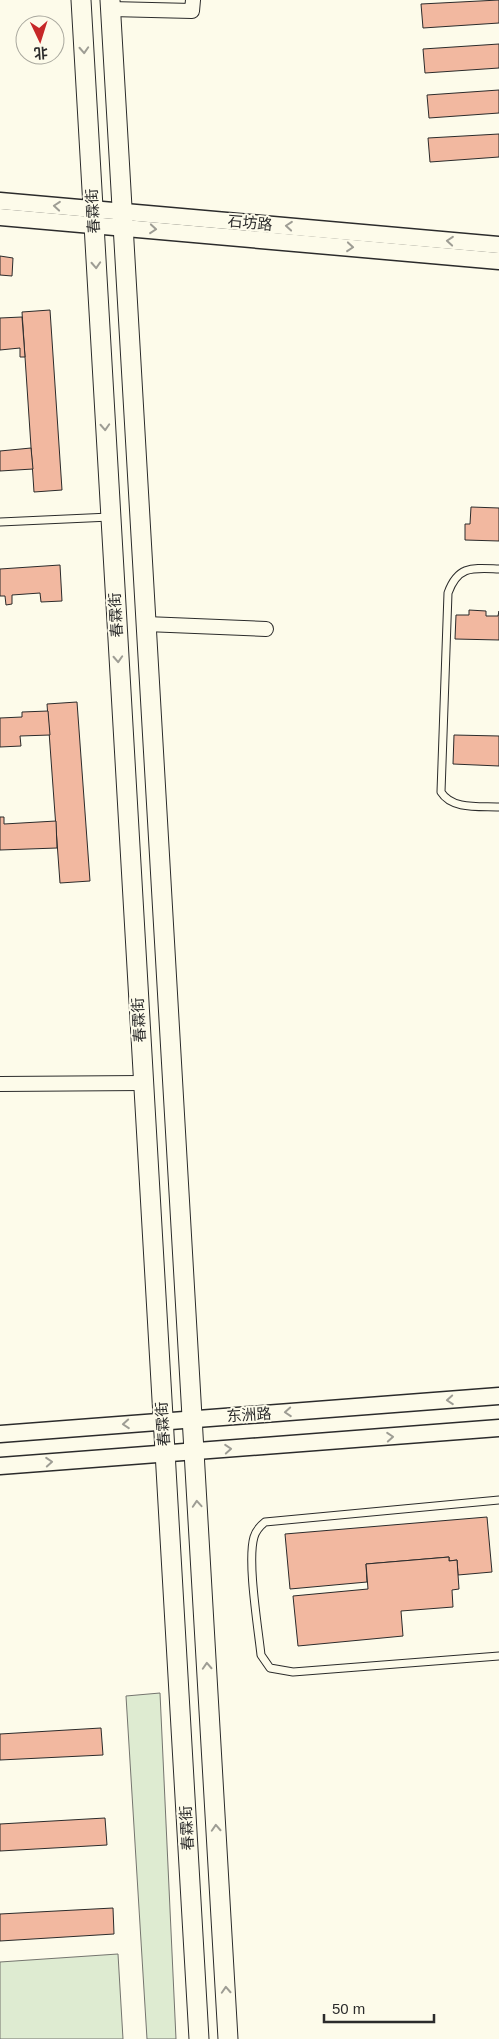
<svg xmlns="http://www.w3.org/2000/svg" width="499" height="2039" font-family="Arial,'Noto Sans SC',sans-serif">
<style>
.green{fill:#deebd1;stroke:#74746e}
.building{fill:#f2b8a0;stroke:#2b2b2b}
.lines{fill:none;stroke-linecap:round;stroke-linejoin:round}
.service-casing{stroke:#2b2b2b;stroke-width:9}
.minor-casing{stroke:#2b2b2b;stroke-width:16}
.tertiary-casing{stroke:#2b2b2b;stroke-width:19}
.secondary-casing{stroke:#2b2b2b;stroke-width:21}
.service{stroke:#fdfbea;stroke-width:7}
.minor{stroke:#fdfbea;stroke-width:14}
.tertiary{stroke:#fdfbea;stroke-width:16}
.secondary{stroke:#fdfbea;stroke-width:19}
.oneway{stroke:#9e9d94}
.labels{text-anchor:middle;stroke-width:4;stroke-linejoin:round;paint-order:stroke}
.street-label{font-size:15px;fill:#2b2b2b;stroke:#fdfbea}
</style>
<rect width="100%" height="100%" fill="#fdfbea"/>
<g class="green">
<polygon points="160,1693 176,2039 147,2039 126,1696"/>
<polygon points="118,1954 123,2039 0,2039 0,1962"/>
</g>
<g class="building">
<polygon points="499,0 499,23 423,28 421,4"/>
<polygon points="499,44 499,68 425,73 423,49"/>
<polygon points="499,90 499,113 429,118 427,95"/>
<polygon points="499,134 499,157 430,162 428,138"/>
<polygon points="0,256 13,258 12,276 0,275"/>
<polygon points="50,310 62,490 34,492 22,312"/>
<polygon points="22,317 25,357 20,357 20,348 0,350 0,318"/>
<polygon points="31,448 33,469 0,471 0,451"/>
<polygon points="471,507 499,508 499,541 465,540 465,524 470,524"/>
<polygon points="60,565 62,601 41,602 40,593 12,595 12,604 6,605 5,596 0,596 0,569"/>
<polygon points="469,610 486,611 486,616 498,616 499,611 499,640 455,639 456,615 469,615"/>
<polygon points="77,702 90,881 60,883 47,704"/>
<polygon points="48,711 50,735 20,736 21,746 0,747 0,718 22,717 22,712"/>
<polygon points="454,735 499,736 499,766 453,764"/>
<polygon points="0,817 4,817 4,824 56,821 57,848 0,850"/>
<polygon points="487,1517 492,1572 458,1575 457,1560 449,1561 449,1557 366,1564 367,1582 290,1589 285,1534"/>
<polygon points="449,1557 449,1561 457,1560 459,1589 452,1590 453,1607 401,1611 403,1636 298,1646 293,1596 368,1589 366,1564"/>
<polygon points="101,1728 103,1755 0,1760 0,1734"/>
<polygon points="105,1818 107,1845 0,1851 0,1824"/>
<polygon points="113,1908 114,1934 0,1941 0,1914"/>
</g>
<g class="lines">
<g class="service-casing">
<g id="service">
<polyline points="0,522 110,517"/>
<path d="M499,569c-26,-1 -41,-4 -51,24l-7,199c11,18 39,14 58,15"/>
<path d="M499,1500l-234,22c-5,4 -9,8 -11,15 -7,24 4,90 7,118l9,13 23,4 206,-16"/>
</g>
</g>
<g class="minor-casing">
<g id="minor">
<polyline points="111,9 192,11 193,0"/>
<polyline points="146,624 266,629"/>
<polyline points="0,1084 142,1083"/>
</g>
</g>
<g class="tertiary-casing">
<g id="tertiary">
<polyline points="0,201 499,245"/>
<polyline points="0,217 499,261"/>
<polyline points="0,1434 499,1396"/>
<polyline points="0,1466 499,1428"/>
</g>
</g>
<g class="secondary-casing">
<g id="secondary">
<polyline points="81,0 199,2039"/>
<polyline points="110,0 228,2039"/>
</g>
</g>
<use href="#service" class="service"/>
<use href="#minor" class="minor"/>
<use href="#tertiary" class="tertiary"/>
<use href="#secondary" class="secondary"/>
</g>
<defs><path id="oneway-chevron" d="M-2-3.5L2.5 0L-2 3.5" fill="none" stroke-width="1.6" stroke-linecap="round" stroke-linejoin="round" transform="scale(1.25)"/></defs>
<g class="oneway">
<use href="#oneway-chevron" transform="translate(84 50) rotate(87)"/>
<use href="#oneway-chevron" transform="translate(57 206) rotate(-175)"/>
<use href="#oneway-chevron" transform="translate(289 226) rotate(-175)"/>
<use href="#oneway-chevron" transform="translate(153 229) rotate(5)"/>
<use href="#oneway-chevron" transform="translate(450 241) rotate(-175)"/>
<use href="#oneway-chevron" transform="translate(350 247) rotate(5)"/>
<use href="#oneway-chevron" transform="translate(96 265) rotate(87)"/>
<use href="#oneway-chevron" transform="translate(105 427) rotate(87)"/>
<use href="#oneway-chevron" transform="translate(118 659) rotate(87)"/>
<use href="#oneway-chevron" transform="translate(450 1400) rotate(176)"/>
<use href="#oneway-chevron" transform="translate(288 1412) rotate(176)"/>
<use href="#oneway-chevron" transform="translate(126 1424) rotate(176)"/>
<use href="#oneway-chevron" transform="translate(390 1437) rotate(-4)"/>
<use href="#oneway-chevron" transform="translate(228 1449) rotate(-4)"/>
<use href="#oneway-chevron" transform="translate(49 1462) rotate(-4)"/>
<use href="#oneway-chevron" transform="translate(197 1504) rotate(-94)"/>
<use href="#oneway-chevron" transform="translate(207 1666) rotate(-93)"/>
<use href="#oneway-chevron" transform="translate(216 1828) rotate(-93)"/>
<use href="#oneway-chevron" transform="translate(226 1990) rotate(-93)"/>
</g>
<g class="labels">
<g class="street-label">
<text transform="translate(93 211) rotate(-93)" y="5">春霖街</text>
<text transform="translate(250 223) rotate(5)" y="5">石坊路</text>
<text transform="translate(116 615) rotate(-93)" y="5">春霖街</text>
<text transform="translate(139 1020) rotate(-93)" y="5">春霖街</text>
<text transform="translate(249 1415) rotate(-4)" y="5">东洲路</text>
<text transform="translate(163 1424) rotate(-94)" y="5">春霖街</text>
<text transform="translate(187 1828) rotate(-93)" y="5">春霖街</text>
</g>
</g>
<g transform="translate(40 40) rotate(176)"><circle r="24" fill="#fdfbea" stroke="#a9a89e"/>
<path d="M0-4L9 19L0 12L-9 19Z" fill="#c62828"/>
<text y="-8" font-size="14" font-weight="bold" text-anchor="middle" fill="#2b2b2b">北</text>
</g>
<path d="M324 2014v8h110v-8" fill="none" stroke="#2b2b2b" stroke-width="2.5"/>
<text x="332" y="2014" font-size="15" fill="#2b2b2b" stroke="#fdfbea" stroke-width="4" paint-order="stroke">50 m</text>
</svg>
